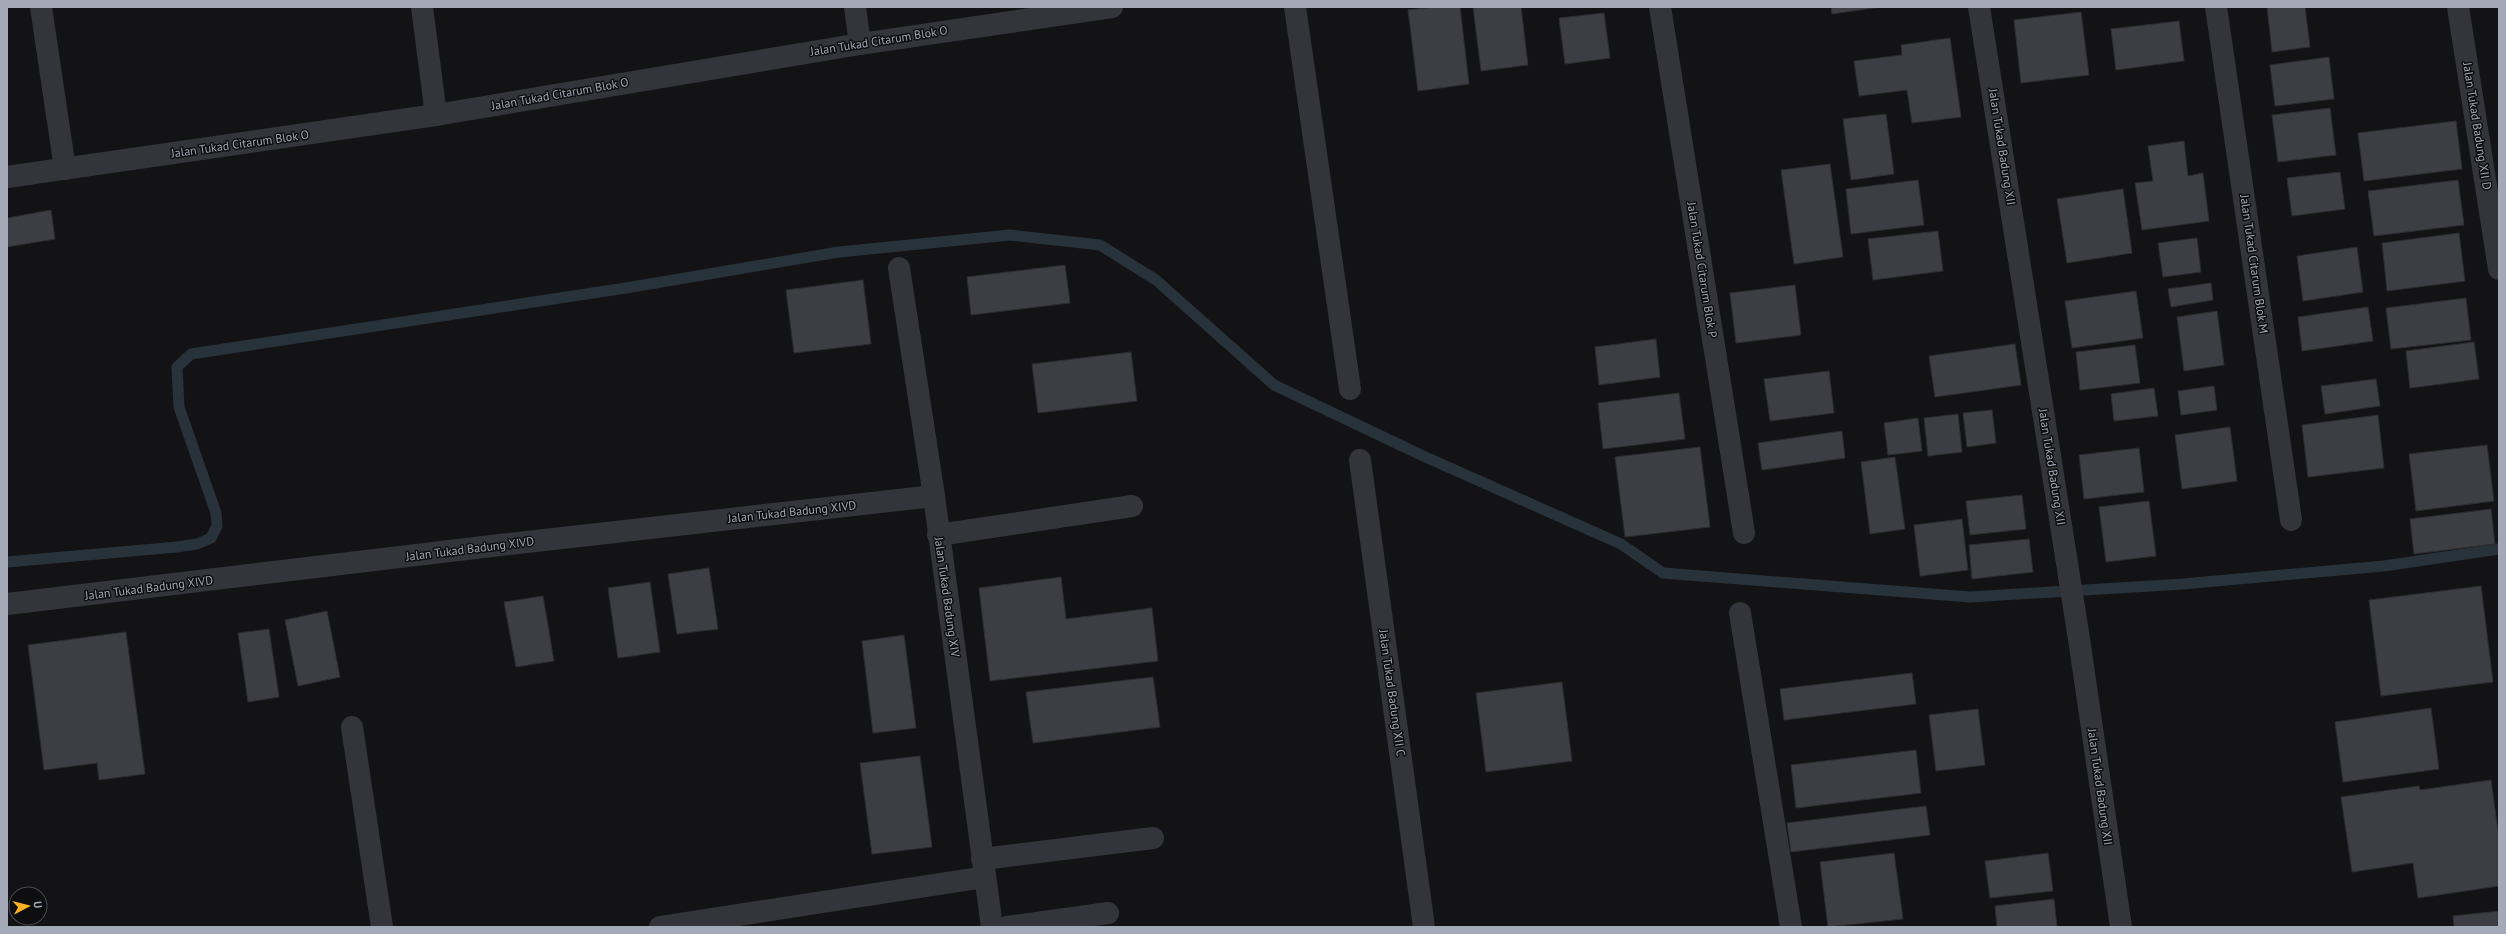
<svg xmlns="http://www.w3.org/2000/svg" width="2506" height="934" font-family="'PT Sans',sans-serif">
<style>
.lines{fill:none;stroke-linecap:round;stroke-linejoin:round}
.stream{stroke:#28323a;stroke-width:11}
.building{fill:#3c3e43;stroke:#2d2d31}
.minor{stroke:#33353a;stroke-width:22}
.labels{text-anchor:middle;stroke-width:3;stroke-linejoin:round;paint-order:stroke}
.street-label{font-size:12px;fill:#a3a9b7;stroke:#0e0e10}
</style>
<rect width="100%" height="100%" fill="#131315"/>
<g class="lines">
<polyline class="stream" points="7,562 177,547 197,544 211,538 217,526 216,513 179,407 177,367 191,354 626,288 839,252 1010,235 1100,245 1156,280 1274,385 1421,455 1621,544 1663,573 1970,597 2183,584 2384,566 2499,549"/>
</g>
<g class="building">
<polygon points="1434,7 1460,7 1469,84 1418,91 1408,10"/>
<polygon points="1473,7 1521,7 1528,65 1481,71"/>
<polygon points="1831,7 1881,7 1832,14"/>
<polygon points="2267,7 2305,7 2310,47 2272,52"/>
<polygon points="2081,12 2089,75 2021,83 2014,20"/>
<polygon points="1604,13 1610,58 1565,64 1559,18"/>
<polygon points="2179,21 2184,61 2116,70 2111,29"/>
<polygon points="1950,38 1961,117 1912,123 1907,90 1859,96 1854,61 1902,55 1901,45"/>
<polygon points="2329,57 2334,99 2275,106 2270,65"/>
<polygon points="2330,108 2336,155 2278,162 2272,115"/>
<polygon points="1886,114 1894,174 1851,180 1843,119"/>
<polygon points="2456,121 2462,169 2364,181 2358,133"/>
<polygon points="2184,141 2188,176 2203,173 2209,221 2142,230 2135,183 2153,181 2148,146"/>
<polygon points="1830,164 1843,257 1794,264 1781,170"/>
<polygon points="2340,172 2345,209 2292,216 2287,178"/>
<polygon points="1918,180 1924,225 1851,234 1846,189"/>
<polygon points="2458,180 2464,225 2374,236 2368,191"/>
<polygon points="2123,189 2132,253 2067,263 2057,199"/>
<polygon points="51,210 55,239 7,247 7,218"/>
<polygon points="1938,231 1943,271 1873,280 1868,239"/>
<polygon points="2459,233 2465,281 2387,291 2382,243"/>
<polygon points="2197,238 2201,272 2163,277 2158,243"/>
<polygon points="2357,247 2363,292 2303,301 2297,256"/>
<polygon points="1065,265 1070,303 971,315 967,277"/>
<polygon points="863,280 871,344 794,353 786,290"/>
<polygon points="2211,283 2213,300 2171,307 2168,289"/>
<polygon points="1795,285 1801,335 1736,343 1730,293"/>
<polygon points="2136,291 2143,338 2072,348 2065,301"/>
<polygon points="2466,298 2471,340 2391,349 2386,308"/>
<polygon points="2368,307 2373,341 2302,351 2298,317"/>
<polygon points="2217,311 2224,365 2184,371 2177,317"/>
<polygon points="1656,339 1660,377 1599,385 1595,347"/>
<polygon points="2474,342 2479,379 2410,388 2406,351"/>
<polygon points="2015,344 2021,385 1935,397 1929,356"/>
<polygon points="2135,345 2140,383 2080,390 2076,352"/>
<polygon points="1131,352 1137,401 1038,413 1032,364"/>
<polygon points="1829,371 1834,413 1770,421 1764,379"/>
<polygon points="2376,379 2380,406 2325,414 2321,386"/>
<polygon points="2214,386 2217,410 2181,415 2178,391"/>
<polygon points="2154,388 2158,416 2114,421 2111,394"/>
<polygon points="1679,393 1685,439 1603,449 1598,403"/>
<polygon points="1992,410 1996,443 1967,447 1963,413"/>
<polygon points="1958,414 1962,452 1928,456 1924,418"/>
<polygon points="2378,415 2384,468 2308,477 2302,425"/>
<polygon points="1918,418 1922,451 1888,455 1884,423"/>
<polygon points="2230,427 2237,481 2182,489 2175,435"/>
<polygon points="1842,431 1845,458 1762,470 1758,443"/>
<polygon points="2487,445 2494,501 2416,511 2409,454"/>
<polygon points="1700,447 1710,527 1625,537 1615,457"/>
<polygon points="2139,448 2144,492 2084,499 2079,455"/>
<polygon points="1895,457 1905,529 1870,534 1861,462"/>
<polygon points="2022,495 2026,529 1970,535 1966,501"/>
<polygon points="2149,501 2156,556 2106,562 2099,507"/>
<polygon points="2491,509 2495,544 2414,554 2410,519"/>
<polygon points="1962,519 1968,570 1920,576 1914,525"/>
<polygon points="2029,539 2033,572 1972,579 1969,545"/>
<polygon points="709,568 718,629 677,634 668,574"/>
<polygon points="1061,577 1066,619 1152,608 1158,661 990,681 979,588"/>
<polygon points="650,582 660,652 618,658 608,588"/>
<polygon points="2481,586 2493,682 2381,696 2369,600"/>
<polygon points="543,596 554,661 516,667 504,602"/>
<polygon points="327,611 340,677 298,686 285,620"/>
<polygon points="269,629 279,697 248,702 238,633"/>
<polygon points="126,632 145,774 99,780 97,763 44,770 28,645"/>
<polygon points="904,635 916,728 873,733 862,641"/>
<polygon points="1912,673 1916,704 1784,720 1780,689"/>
<polygon points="1153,677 1160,727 1033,743 1026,692"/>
<polygon points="1562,682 1572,761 1486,772 1476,693"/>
<polygon points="2431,708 2439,769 2343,782 2335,722"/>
<polygon points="1978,709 1985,765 1936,771 1929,715"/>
<polygon points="1916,750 1921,793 1796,808 1791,765"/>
<polygon points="920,756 932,847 872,854 860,763"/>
<polygon points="2491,780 2499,839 2499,886 2418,898 2413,863 2352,872 2341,797 2419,786 2420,790"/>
<polygon points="1926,806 1930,835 1791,852 1787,823"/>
<polygon points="1894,853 1903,919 1828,927 1820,862"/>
<polygon points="2048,853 2053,891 1990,898 1985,861"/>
<polygon points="2054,899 2057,927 1997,927 1995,906"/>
<polygon points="2499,911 2499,927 2454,927 2453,916"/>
</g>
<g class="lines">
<g class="minor">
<polyline points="41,7 65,169"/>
<polyline points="422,7 436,115"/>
<polyline points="855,7 860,44"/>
<polyline points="1295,7 1350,389"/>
<polyline points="1660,7 1744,533"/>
<polyline points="1979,7 2079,639 2121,927"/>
<polyline points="2216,7 2291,520"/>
<polyline points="2458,7 2499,269"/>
<polyline points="7,177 436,115 860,44 1112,7"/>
<polyline points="899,268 934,496 992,927"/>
<polyline points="1360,460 1424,927"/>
<polyline points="938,535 1132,506"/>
<polyline points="7,604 500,545 934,496"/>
<polyline points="1740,613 1791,927"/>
<polyline points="352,727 382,927"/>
<polyline points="982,859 1153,838"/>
<polyline points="660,927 985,877"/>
<polyline points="1007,927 1108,913"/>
</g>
</g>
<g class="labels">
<g class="street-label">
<text transform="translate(879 41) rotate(-9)" y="4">Jalan Tukad Citarum Blok O</text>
<text transform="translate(560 94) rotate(-10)" y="4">Jalan Tukad Citarum Blok O</text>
<text transform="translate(2477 126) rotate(81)" y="4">Jalan Tukad Badung XII D</text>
<text transform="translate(240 144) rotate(-8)" y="4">Jalan Tukad Citarum Blok O</text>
<text transform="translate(2002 147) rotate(81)" y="4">Jalan Tukad Badung XII</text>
<text transform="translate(2254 264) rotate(82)" y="4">Jalan Tukad Citarum Blok M</text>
<text transform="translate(1702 270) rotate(81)" y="4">Jalan Tukad Citarum Blok P</text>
<text transform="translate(2052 467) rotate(81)" y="4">Jalan Tukad Badung XII</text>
<text transform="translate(792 512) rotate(-6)" y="4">Jalan Tukad Badung XIVD</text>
<text transform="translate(470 549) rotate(-7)" y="4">Jalan Tukad Badung XIVD</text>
<text transform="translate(149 588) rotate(-7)" y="4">Jalan Tukad Badung XIVD</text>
<text transform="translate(947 597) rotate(82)" y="4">Jalan Tukad Badung XIV</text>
<text transform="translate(1392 693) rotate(82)" y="4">Jalan Tukad Badung XII C</text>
<text transform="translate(2100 787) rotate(82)" y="4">Jalan Tukad Badung XII</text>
</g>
</g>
<rect width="2506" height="934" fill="none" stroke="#a3a9b7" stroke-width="16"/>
<g transform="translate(28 906) rotate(83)"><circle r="19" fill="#0e0e10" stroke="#4a4c53"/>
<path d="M0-3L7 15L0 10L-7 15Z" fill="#ffb221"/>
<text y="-6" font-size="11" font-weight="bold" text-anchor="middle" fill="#a3a9b7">U</text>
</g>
</svg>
